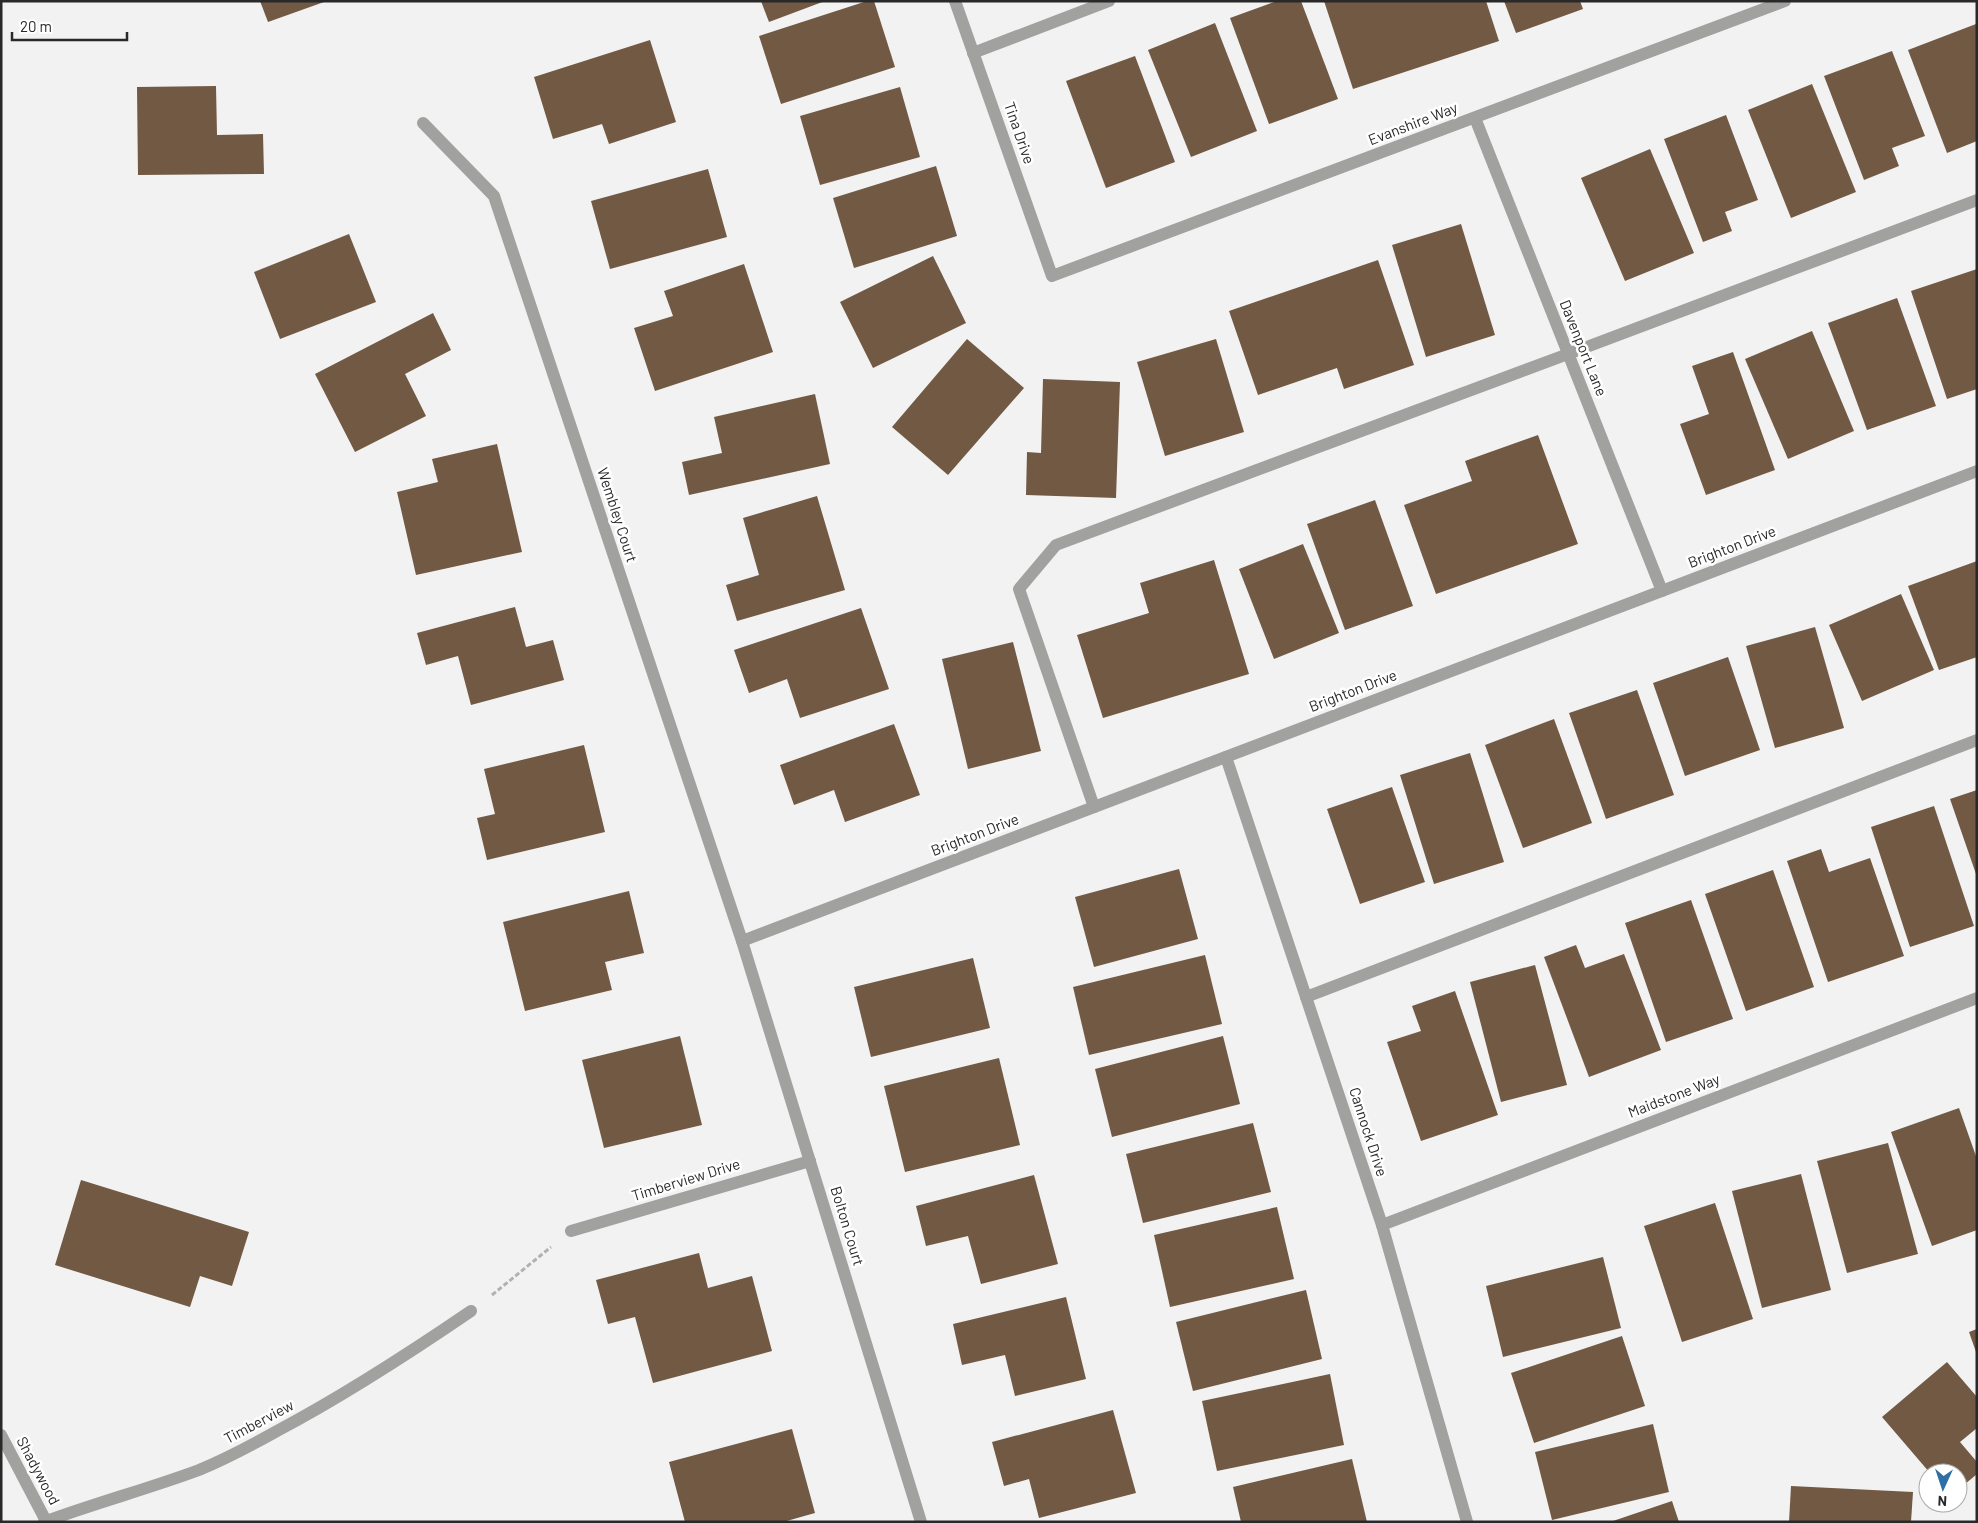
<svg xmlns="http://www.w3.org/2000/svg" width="1978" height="1523" font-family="Barlow,sans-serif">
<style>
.building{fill:#715943}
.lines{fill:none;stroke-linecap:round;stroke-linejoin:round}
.path{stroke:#b1b1b2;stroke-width:3;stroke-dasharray:5 2.5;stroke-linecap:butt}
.minor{stroke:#a1a1a0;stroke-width:12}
.labels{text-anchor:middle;stroke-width:5;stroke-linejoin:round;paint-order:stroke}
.street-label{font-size:15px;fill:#29292a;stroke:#fff}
</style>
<rect width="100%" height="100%" fill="#f2f2f3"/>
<g class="building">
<polygon points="260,1 324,1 324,2 268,22"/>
<polygon points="761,1 825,1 769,22"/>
<polygon points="867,1 874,1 895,67 781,104 759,36"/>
<polygon points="1277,1 1301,1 1338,99 1269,124 1230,18"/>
<polygon points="1324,1 1486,1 1499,41 1353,89"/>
<polygon points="1504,1 1580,1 1583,9 1516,33"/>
<polygon points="1215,23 1257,131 1191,157 1148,50"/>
<polygon points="1976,24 1977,141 1947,153 1908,50"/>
<polygon points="650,40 676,122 609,144 602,124 553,139 534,77"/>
<polygon points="1892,51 1925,136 1892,148 1899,166 1864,180 1824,76"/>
<polygon points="1135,56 1175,162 1106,188 1066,81"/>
<polygon points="1812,84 1856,192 1791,218 1748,110"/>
<polygon points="216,86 217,135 263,134 264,174 138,175 137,87"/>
<polygon points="900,87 920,157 820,185 800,116"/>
<polygon points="1726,115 1758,200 1725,212 1732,231 1703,242 1664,139"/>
<polygon points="1650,149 1694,253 1625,281 1581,178"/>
<polygon points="936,166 957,236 854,268 833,198"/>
<polygon points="708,169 727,237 610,269 591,201"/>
<polygon points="1461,224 1495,335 1426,357 1392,245"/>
<polygon points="349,234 376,302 280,339 254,272"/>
<polygon points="933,256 966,323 873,368 840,302"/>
<polygon points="1378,260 1414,365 1344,389 1337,368 1258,395 1229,311"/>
<polygon points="744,264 773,352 655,391 634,328 673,316 664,291"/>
<polygon points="1977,269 1977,389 1947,399 1911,291"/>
<polygon points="1897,298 1936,406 1867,430 1828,323"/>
<polygon points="433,313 451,350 405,374 426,416 355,452 315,374"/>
<polygon points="1812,331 1854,431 1788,459 1745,359"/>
<polygon points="967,339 1024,388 948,475 892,427"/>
<polygon points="1216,339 1244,432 1165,456 1137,362"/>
<polygon points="1733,352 1775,470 1706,495 1680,424 1709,414 1692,366"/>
<polygon points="1043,379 1120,382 1116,498 1026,495 1027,452 1041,453"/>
<polygon points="815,394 830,464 689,495 682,462 722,453 714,417"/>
<polygon points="1538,435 1578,544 1436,594 1404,505 1472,481 1465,461"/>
<polygon points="497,444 522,552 416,575 397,492 438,482 432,459"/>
<polygon points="817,496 845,590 737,621 726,585 759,575 743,518"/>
<polygon points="1375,500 1413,606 1345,630 1307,524"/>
<polygon points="1303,544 1339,633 1274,659 1239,569"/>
<polygon points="1214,560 1249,674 1103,718 1077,635 1149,613 1140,583"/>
<polygon points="1977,561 1977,657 1939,670 1908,586"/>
<polygon points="1901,594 1934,670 1862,701 1829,625"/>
<polygon points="515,607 526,647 553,640 564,680 471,705 458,656 426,665 417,633"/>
<polygon points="861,608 889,689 800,718 787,679 749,693 734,650"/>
<polygon points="1815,627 1844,728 1775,748 1746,646"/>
<polygon points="1013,642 1041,751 968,769 942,659"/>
<polygon points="1728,657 1760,750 1685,776 1653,683"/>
<polygon points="1637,690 1674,795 1606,819 1569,713"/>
<polygon points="1554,719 1592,823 1523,848 1485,745"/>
<polygon points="894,724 920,795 845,822 834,790 794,805 780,765"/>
<polygon points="584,745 605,832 487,860 477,818 495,814 484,769"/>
<polygon points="1470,753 1504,862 1434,884 1400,775"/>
<polygon points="1392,787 1425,882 1360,904 1327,809"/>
<polygon points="1977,790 1977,874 1976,874 1950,799"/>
<polygon points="1934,806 1974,926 1910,947 1871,827"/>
<polygon points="1821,849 1829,872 1870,858 1904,956 1828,982 1787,861"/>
<polygon points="1179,869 1198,939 1094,967 1075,897"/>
<polygon points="1773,870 1814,987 1746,1011 1705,894"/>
<polygon points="629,891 644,953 605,962 612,990 525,1011 503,922"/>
<polygon points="1691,900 1733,1019 1666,1042 1625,923"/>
<polygon points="1576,945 1585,968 1624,954 1661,1050 1589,1077 1544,957"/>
<polygon points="1205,955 1222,1024 1089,1055 1073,987"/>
<polygon points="973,958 990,1028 871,1057 854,987"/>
<polygon points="1535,965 1567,1085 1501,1102 1470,982"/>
<polygon points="1455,991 1498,1115 1421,1141 1387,1042 1421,1031 1412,1006"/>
<polygon points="680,1036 702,1125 604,1148 582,1060"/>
<polygon points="1223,1036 1240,1104 1112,1137 1095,1069"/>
<polygon points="999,1058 1020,1145 905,1172 884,1086"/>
<polygon points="1959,1108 1977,1159 1977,1230 1932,1246 1891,1132"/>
<polygon points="1253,1123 1271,1192 1143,1223 1126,1154"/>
<polygon points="1888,1143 1918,1254 1847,1273 1817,1161"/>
<polygon points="1801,1174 1831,1290 1762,1308 1732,1191"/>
<polygon points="1034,1175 1058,1264 981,1284 968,1236 926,1246 916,1206"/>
<polygon points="81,1180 249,1232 232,1286 200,1276 190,1307 55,1265"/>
<polygon points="1715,1203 1753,1319 1682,1342 1644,1226"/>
<polygon points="1277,1207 1294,1279 1170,1307 1154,1235"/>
<polygon points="699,1253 708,1288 752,1276 772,1351 653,1383 635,1317 608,1324 596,1280"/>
<polygon points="1603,1257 1621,1328 1503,1357 1486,1286"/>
<polygon points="1306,1290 1322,1359 1193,1391 1176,1322"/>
<polygon points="1066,1297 1086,1379 1015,1396 1005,1355 962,1365 953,1324"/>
<polygon points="1977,1329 1977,1352 1976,1352 1969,1332"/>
<polygon points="1622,1336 1645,1406 1534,1443 1511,1373"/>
<polygon points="1947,1362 1977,1397 1977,1428 1960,1442 1977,1462 1977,1474 1958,1490 1958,1473 1930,1473 1882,1417"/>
<polygon points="1330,1374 1344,1445 1217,1471 1202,1401"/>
<polygon points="1113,1410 1136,1493 1039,1518 1029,1479 1004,1486 992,1442"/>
<polygon points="1653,1424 1669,1492 1552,1520 1535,1452"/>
<polygon points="792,1429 815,1513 783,1522 685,1522 669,1462"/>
<polygon points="1352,1459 1367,1522 1241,1522 1233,1487"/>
<polygon points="1791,1486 1913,1492 1911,1522 1789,1522"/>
<polygon points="1672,1501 1679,1522 1613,1522 1613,1521"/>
</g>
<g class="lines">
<polyline class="path" points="492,1295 551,1247"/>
<g class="minor">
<polyline points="955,1 1052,276 1785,1"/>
<polyline points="973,53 1109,1"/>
<polyline points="1475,118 1662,591"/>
<polyline points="423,123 494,196 742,941 921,1522"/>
<polyline points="1226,757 1382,1225 1467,1522"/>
<polyline points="1094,807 1019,589 1056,545 1568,354 1977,200"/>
<polyline points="742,941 1977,471"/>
<polyline points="1306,997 1977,740"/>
<polyline points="1382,1225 1977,998"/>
<polyline points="571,1231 810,1161"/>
<polyline points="1,1435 46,1521"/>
<path d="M44,1522c51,-19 104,-33 155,-52 27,-11 53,-25 78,-39 68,-36 131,-77 194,-120"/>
</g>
</g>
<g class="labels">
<g class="street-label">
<text transform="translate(1413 124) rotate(-21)" y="5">Evanshire Way</text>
<text transform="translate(1019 133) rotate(71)" y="5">Tina Drive</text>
<text transform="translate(1583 348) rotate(68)" y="5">Davenport Lane</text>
<text transform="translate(617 515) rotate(72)" y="5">Wembley Court</text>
<text transform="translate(1732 547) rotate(-21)" y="5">Brighton Drive</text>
<text transform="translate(1353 691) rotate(-21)" y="5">Brighton Drive</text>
<text transform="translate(975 835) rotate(-21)" y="5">Brighton Drive</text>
<text transform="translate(1674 1096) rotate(-21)" y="5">Maidstone Way</text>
<text transform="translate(1368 1132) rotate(72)" y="5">Cannock Drive</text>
<text transform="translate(686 1180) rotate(-17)" y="5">Timberview Drive</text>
<text transform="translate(847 1226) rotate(73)" y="5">Bolton Court</text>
<text transform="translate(259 1422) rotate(-28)" y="5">Timberview</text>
<text transform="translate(38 1471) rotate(62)" y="5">Shadywood</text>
</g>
</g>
<rect width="1978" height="1523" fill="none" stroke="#29292a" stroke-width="5"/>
<g transform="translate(1943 1488) rotate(183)"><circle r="24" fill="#ffffff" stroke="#a9a9aa"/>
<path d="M0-4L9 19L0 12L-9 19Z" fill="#2e6fa5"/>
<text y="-8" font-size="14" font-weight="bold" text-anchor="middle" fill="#29292a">N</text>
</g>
<path d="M12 32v8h115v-8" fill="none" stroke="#29292a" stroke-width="2.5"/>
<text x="20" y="32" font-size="15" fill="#29292a" stroke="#ffffff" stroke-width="4" paint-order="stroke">20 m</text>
</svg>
